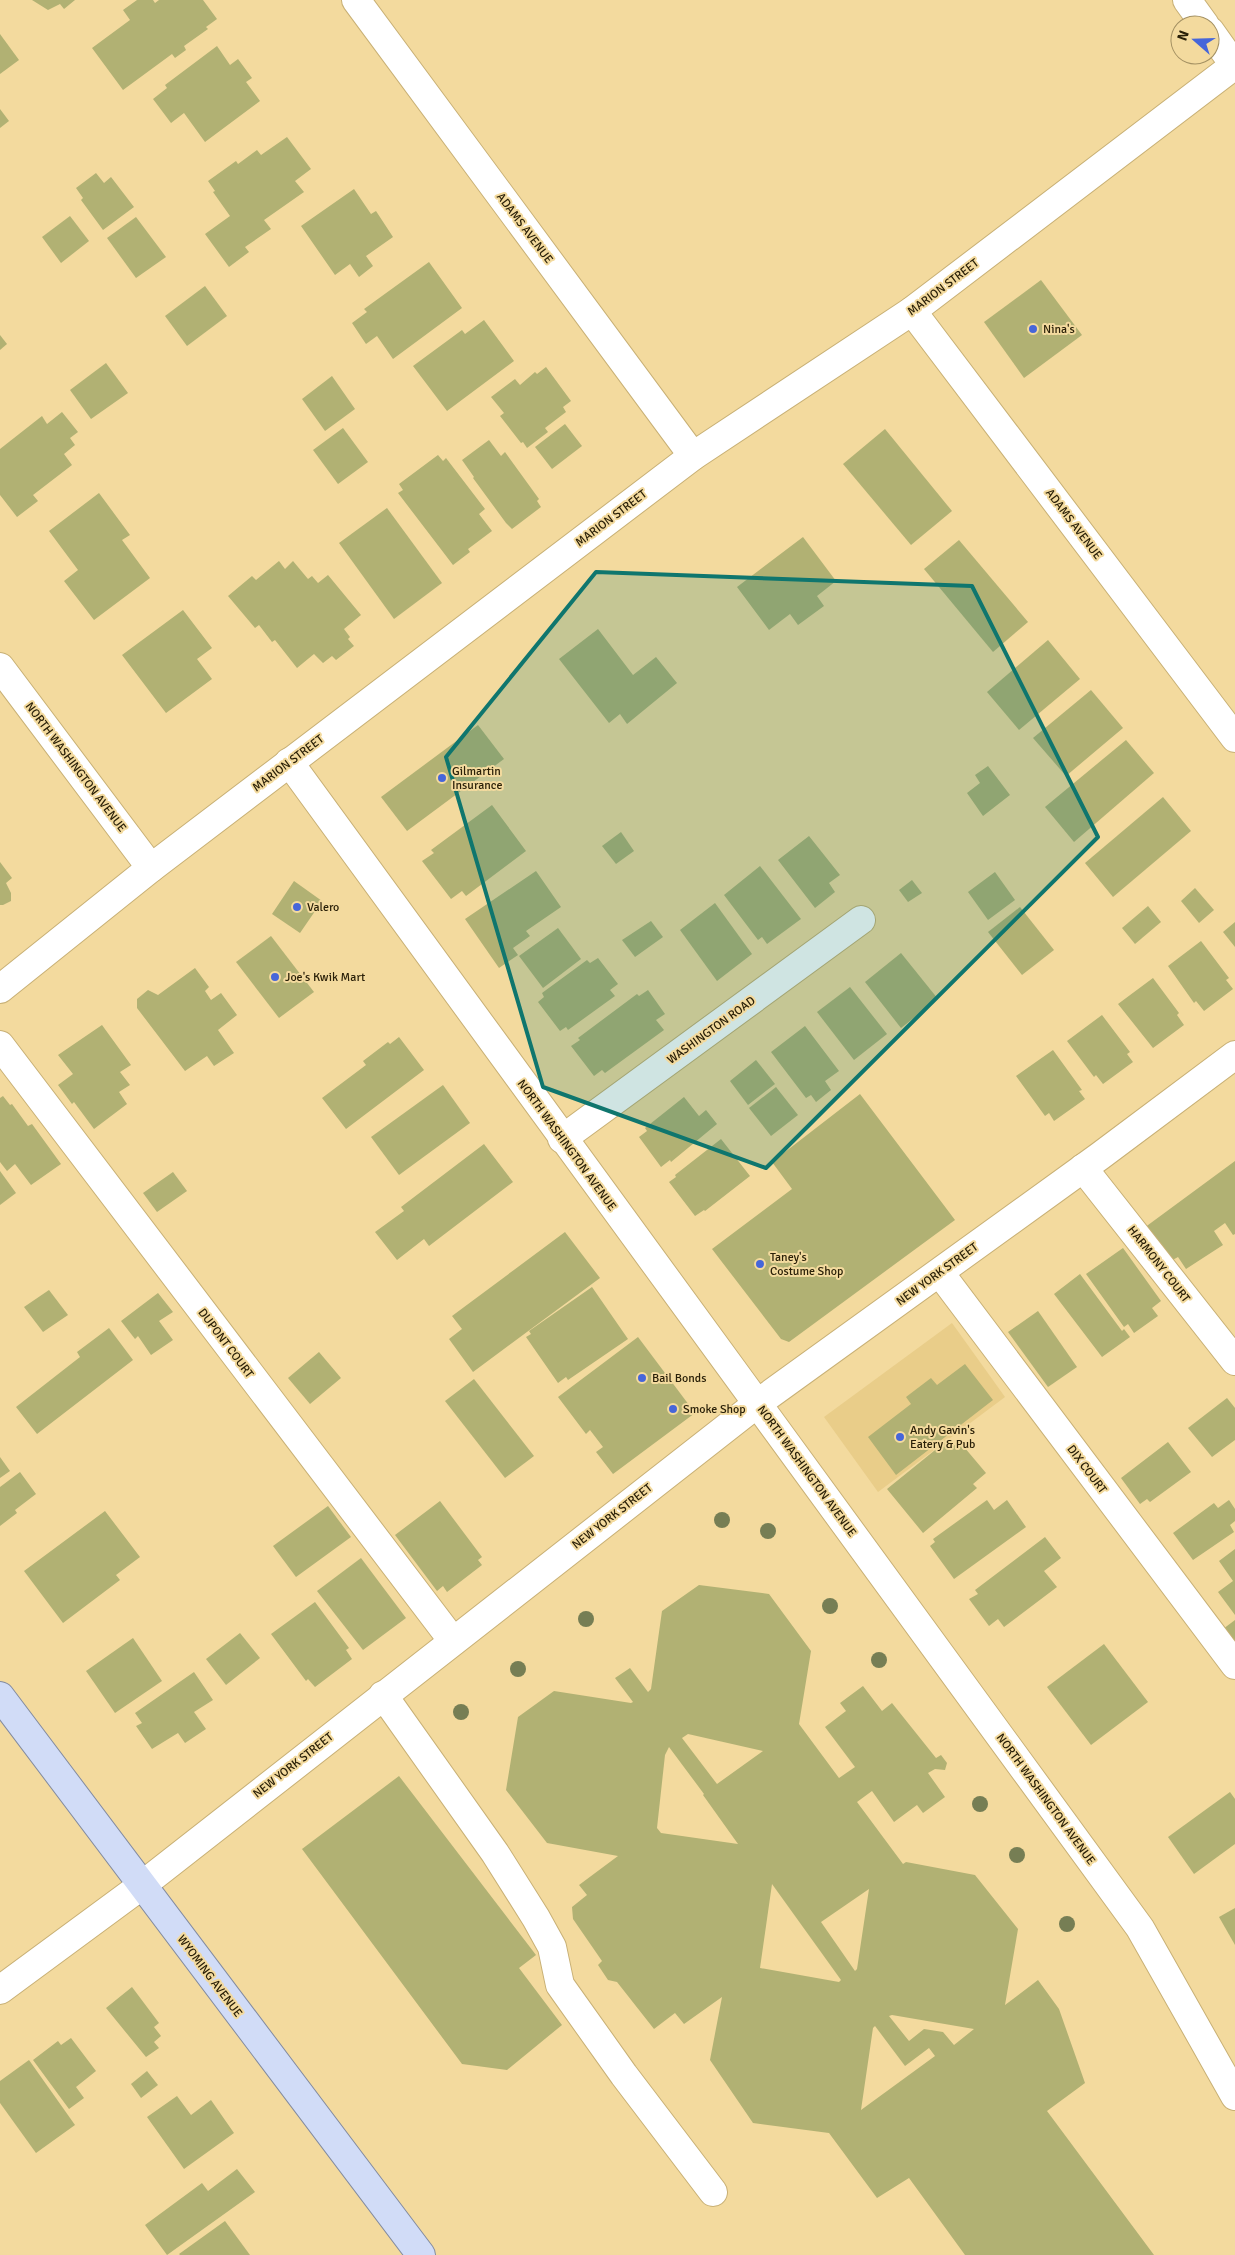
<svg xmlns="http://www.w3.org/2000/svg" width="1235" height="2255" font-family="Signika,sans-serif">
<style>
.built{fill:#e9cd89}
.building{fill:#b1b173;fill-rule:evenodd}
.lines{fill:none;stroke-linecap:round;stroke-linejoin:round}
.minor-casing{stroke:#c8b075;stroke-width:30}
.major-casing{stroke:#838b9f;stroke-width:30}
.minor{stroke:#fff;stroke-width:28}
.major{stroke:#d1dcf7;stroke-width:28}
.tree{fill:#767e54}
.marked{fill:#0f766e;fill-opacity:0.2;stroke:#0f766e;stroke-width:4;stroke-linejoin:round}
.poi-dot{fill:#4666d9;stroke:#f3da9e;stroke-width:2}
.labels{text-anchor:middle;stroke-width:4;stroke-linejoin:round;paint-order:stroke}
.street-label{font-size:12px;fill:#2a2008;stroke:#f3da9e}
.poi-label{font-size:12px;fill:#2a2008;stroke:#f3da9e;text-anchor:start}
</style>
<rect width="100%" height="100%" fill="#f3da9e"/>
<polygon class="built" points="952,1323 1005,1397 878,1492 824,1417"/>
<g class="building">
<polygon points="32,0 75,0 64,9 60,4 48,10"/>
<polygon points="137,0 153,0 155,3 159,0 203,0 217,19 206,27 208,29 184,46 186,50 175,58 172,54 123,90 92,48 130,20 123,10"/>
<polygon points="0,34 19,60 0,74"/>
<polygon points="217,46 230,65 238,59 252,78 246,82 260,101 205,142 184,113 171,123 153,99 167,88 165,85"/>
<polygon points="0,109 9,121 0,128"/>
<polygon points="287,137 311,169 295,181 304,192 264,220 271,229 245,247 249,252 229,267 205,234 230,216 213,192 215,191 208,181 236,161 238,164 257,150 261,155"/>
<polygon points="96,173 104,183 111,177 134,207 103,230 81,200 83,198 76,188"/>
<polygon points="354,189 371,214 376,211 393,237 366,256 373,266 359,277 350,264 335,275 301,226"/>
<polygon points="70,216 89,241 61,263 42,237"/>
<polygon points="136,217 166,257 136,278 107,238"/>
<polygon points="429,262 462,308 393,359 377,336 366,344 352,323 367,312 364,309"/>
<polygon points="1041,280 1082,335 1024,378 984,322"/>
<polygon points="205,286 227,316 187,346 165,316"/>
<polygon points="484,320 514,361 447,411 413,366 462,330 465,334"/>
<polygon points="0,335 7,344 0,350"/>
<polygon points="106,363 128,393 91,419 70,390"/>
<polygon points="546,367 571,401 563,407 566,412 545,428 548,432 527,448 523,442 521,443 500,416 504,413 491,397 515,379 520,385 535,372 537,374"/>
<polygon points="332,376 355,409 325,431 302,399"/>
<polygon points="62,412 78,432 70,438 75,445 64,454 72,465 33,495 38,501 17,517 0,495 0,449 42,416 47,424"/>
<polygon points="565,424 582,446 552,469 535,447"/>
<polygon points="343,428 368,462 338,484 313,450"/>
<polygon points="885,429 952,511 911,545 843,464"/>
<polygon points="489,440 501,456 505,452 539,499 537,501 541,507 512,529 506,523 473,478 474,477 462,460"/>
<polygon points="438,455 443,461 446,458 485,509 479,514 492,531 468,549 470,552 453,565 398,493 403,490 399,484"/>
<polygon points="99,493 130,535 122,540 150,578 94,620 64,581 78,570 49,531"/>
<polygon points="387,508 442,583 394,619 339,543"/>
<polygon points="803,537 836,581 817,596 824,606 798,625 790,614 769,630 737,587"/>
<polygon points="959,540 1028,622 993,652 924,569"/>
<polygon points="279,561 285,569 293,561 308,579 312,576 318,583 328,575 361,615 344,629 350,637 348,639 354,646 336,660 332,656 323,663 314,654 297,668 275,640 272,642 259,625 255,628 228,596 252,576 256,580"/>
<polygon points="183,610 212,648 197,659 212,679 166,713 122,655"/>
<polygon points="598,629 633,675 656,657 677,683 627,724 620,714 609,723 559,659"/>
<polygon points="1048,640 1080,679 1019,730 987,692"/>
<polygon points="1091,690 1123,728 1066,776 1033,738"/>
<polygon points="478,725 504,759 407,831 381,797"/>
<polygon points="1126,740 1154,773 1074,842 1045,807"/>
<polygon points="988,766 1010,795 983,816 967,793 980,783 975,775"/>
<polygon points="1163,797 1191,831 1113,897 1085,863"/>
<polygon points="492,805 526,851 466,896 462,891 451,899 422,861 434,853 431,850"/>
<polygon points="621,832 634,851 616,864 602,846"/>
<polygon points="809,836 840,875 829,883 835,892 815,908 778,860"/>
<polygon points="0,862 12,878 6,883 11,893 11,901 3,905 0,905"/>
<polygon points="760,866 801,919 767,944 762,937 758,940 724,895"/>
<polygon points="536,871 561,907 526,931 530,936 513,948 518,955 499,968 465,919"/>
<polygon points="995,872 1015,900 988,920 968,892"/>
<polygon points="912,880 922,893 908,902 899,890"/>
<polygon points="294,881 322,901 300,933 272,914"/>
<polygon points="1195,888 1214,910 1199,923 1181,901"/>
<polygon points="715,903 752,954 717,981 680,930"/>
<polygon points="1148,906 1161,922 1135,944 1122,928"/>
<polygon points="1020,907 1054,950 1022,975 988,932"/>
<polygon points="651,921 663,937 635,957 622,940"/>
<polygon points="1235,922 1235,947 1223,932"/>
<polygon points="558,928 581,959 543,988 519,956"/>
<polygon points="271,936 314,992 279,1018 236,962"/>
<polygon points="1201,941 1229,978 1226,980 1233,989 1204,1011 1196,1001 1194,1003 1168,966"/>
<polygon points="901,953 938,999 901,1028 865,982"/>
<polygon points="598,958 618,984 610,990 615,996 568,1030 566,1027 560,1031 538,1002 544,997 542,993 587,960 590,963"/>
<polygon points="195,968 209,987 205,991 211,1000 221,993 237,1015 218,1030 234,1053 214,1066 207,1056 185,1071 137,1008 137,999 148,990 158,995"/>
<polygon points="1153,978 1179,1013 1177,1015 1184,1025 1153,1048 1118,1004"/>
<polygon points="850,987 887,1034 854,1060 817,1012"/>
<polygon points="648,990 665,1014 656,1020 664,1030 605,1073 602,1070 594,1076 571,1046 580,1040 578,1038 637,994 639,996"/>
<polygon points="1102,1015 1130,1052 1127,1054 1133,1062 1103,1084 1096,1075 1094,1077 1067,1041"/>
<polygon points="102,1025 131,1065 120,1072 130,1085 119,1092 127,1104 94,1129 74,1102 72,1104 58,1085 73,1074 58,1055"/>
<polygon points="805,1026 839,1071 825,1081 831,1090 816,1102 811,1095 806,1098 771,1052"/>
<polygon points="399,1037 424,1070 346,1129 322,1098 366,1065 363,1061 388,1042 390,1044"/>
<polygon points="1053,1050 1082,1090 1079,1091 1085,1099 1054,1121 1049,1113 1045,1116 1016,1076"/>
<polygon points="756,1060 775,1084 748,1105 730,1081"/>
<polygon points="443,1085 470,1123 399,1175 371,1137"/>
<polygon points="776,1087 798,1115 771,1136 749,1108"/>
<polygon points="860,1094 955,1220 789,1342 781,1339 712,1249 792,1189 772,1162"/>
<polygon points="3,1096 10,1105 12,1104 28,1126 32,1124 61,1164 31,1185 15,1164 7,1171 0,1162 0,1098"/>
<polygon points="684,1097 699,1116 706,1110 717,1124 671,1162 670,1160 661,1167 639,1137 647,1131 645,1128"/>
<polygon points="721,1139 750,1176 705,1211 704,1210 695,1216 669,1182 676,1177 675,1175"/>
<polygon points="484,1144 513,1182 429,1246 424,1239 397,1260 375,1232 404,1211 401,1207"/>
<polygon points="1235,1161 1235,1234 1233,1235 1225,1223 1214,1231 1223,1245 1186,1269 1178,1257 1169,1262 1144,1228"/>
<polygon points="0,1171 16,1193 0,1205"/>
<polygon points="173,1172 187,1191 157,1212 143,1193"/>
<polygon points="565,1232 600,1278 473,1372 449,1339 462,1329 452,1316"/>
<polygon points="1123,1248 1161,1301 1152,1308 1158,1316 1134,1333 1128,1324 1124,1327 1086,1274"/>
<polygon points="1080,1274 1122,1331 1124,1329 1130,1337 1102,1357 1054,1294"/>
<polygon points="592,1287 628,1339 568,1380 566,1377 558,1383 526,1337 531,1334 529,1331"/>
<polygon points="49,1290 68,1315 43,1332 24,1307"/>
<polygon points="158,1293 173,1312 159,1321 173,1340 151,1355 138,1336 135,1339 121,1321"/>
<polygon points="1038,1311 1077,1367 1048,1387 1008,1332"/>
<polygon points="109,1328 133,1360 37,1434 16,1407 80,1357 77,1352"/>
<polygon points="638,1337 695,1413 613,1474 596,1452 603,1447 590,1430 586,1434 558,1397"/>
<polygon points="319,1352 341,1378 310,1404 288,1378"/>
<polygon points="965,1364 993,1400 896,1475 868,1437 911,1404 906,1397 931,1378 937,1385"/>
<polygon points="474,1379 534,1456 505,1478 445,1401"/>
<polygon points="1227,1398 1235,1408 1235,1440 1212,1457 1188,1428"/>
<polygon points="959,1441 986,1473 973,1484 977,1488 923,1533 887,1489 945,1442 950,1449"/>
<polygon points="1168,1442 1191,1472 1150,1502 1147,1499 1140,1504 1121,1478"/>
<polygon points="0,1457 10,1471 0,1478"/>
<polygon points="20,1472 36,1494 15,1510 17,1513 0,1526 0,1487"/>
<polygon points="987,1500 994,1510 1007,1500 1026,1527 954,1579 930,1546 935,1542 933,1539"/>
<polygon points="1229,1500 1235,1509 1235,1521 1230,1525 1234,1532 1193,1560 1173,1533 1214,1503 1218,1508"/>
<polygon points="440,1501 482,1557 478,1560 482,1565 447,1592 443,1586 437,1591 395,1535"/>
<polygon points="328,1506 351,1537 296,1577 273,1546"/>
<polygon points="105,1511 140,1557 116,1575 120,1580 63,1623 24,1571"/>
<polygon points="1045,1537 1061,1558 1044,1571 1057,1587 1004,1627 998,1619 989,1626 969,1599 978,1594 975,1590"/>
<polygon points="1235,1549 1235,1615 1218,1592 1233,1581 1219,1561"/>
<polygon points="361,1558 406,1618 363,1650 317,1591"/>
<path d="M699,1585l70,9 42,57 -12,73 40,54 16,-11 -30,-40 21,-16 -6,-8 23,-17 19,25 10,-8 44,55 5,-3 6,8 -2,7 -10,-1 -7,4 17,24 -22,16 -6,-8 -23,17 -22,-31 -15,11 46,62 3,-2 69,13 43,54 -13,76 33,-25 21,29 26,74 -38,28 107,144h-189l-56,-77 -32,20 -48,-65 -76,-10 -43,-63 12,-63 -38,27 -9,-11 -21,16 -37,-47 -9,-2 -10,-15 4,-4 -29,-42 -1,-12 15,-12 -8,-10 39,-29 -71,-13 -41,-53 12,-73 36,-26 77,12 2,-1 -18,-24 15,-10 18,24 3,-3 11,-78zM688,1734l75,17 -46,33 -35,-46zM669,1747l35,47 -1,1 35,49 -77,-11 -4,-5 8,-73zM772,1884l69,96 -2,2 -79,-14zM869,1889l-12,80 -2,2 -34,-49zM892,2015l82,14 -20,16 -11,-13 -19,-3 -15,12 -20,-25zM875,2026l30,40 24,-18 6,8 -74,54 12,-82z"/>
<polygon points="315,1602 349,1648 346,1650 352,1659 315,1687 308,1679 306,1681 271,1634"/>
<polygon points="1235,1620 1235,1646 1223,1629"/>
<polygon points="240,1633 260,1658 226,1685 206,1659"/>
<polygon points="133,1638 162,1681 115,1713 86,1671"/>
<polygon points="1104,1644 1148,1702 1091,1745 1047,1687"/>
<polygon points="194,1672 213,1700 194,1712 206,1729 185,1743 178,1733 152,1749 136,1726 142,1723 135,1713"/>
<polygon points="399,1776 536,1955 519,1968 562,2025 507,2070 462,2064 302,1849"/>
<polygon points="1230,1792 1235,1799 1235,1844 1194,1874 1168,1837"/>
<polygon points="1235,1908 1235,1945 1219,1917"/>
<polygon points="132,1987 159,2023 154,2027 161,2036 154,2042 159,2048 146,2057 106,2008"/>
<polygon points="71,2038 96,2071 76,2087 84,2098 69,2109 33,2060 58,2041 61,2045"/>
<polygon points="29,2060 75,2125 36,2153 0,2103 0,2081"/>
<polygon points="147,2071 158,2085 141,2098 131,2084"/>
<polygon points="177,2096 191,2115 211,2100 234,2133 184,2169 147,2117"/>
<polygon points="237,2169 255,2192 167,2255 145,2225 202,2183 208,2191"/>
<polygon points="225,2221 250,2255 180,2255 179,2254"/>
</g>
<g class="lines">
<g class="minor-casing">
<g id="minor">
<polyline points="356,0 693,456"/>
<polyline points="1187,0 1205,25"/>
<polyline points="1210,31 1235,66"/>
<polyline points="912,311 1235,738"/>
<polyline points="0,667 151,868"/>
<polyline points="289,762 1140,1928 1235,2096"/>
<polyline points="0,989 151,868 693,456 912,311 1235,65"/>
<polyline points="0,1045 453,1641"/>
<polyline points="562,1139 861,920"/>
<polyline points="1083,1168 1235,1361"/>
<polyline points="940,1273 1235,1665"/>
<polyline points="383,1695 495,1853 536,1918 552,1947 560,1985 624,2075 713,2192"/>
<polyline points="0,1990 141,1886 758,1403 1100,1156 1235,1055"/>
</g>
</g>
<g class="major-casing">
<polyline id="major" points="0,1696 421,2255"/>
</g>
<use href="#minor" class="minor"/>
<use href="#major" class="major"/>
</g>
<g class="tree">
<circle cx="722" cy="1520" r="8"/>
<circle cx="768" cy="1531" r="8"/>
<circle cx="830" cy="1606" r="8"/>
<circle cx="586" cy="1619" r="8"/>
<circle cx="879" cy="1660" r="8"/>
<circle cx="518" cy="1669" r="8"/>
<circle cx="461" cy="1712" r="8"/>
<circle cx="980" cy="1804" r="8"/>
<circle cx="1017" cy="1855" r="8"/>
<circle cx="1067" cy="1924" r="8"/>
</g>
<path class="marked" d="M596,572l376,14 126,251 -332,331 -223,-81 -97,-330z"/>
<g class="poi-dot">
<circle cx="1033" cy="329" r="5"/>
<circle cx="442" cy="778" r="5"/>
<circle cx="297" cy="907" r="5"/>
<circle cx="275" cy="977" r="5"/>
<circle cx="760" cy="1264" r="5"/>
<circle cx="642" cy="1378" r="5"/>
<circle cx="673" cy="1409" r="5"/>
<circle cx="900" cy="1437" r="5"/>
</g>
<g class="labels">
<g class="street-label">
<text transform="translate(525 228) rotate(53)" y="4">ADAMS AVENUE</text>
<text transform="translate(943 287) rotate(-37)" y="4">MARION STREET</text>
<text transform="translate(611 518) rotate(-37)" y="4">MARION STREET</text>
<text transform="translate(1074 524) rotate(53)" y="4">ADAMS AVENUE</text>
<text transform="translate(288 763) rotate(-37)" y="4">MARION STREET</text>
<text transform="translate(76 767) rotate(53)" y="4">NORTH WASHINGTON AVENUE</text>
<text transform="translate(711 1030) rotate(-36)" y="4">WASHINGTON ROAD</text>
<text transform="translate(567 1145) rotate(54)" y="4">NORTH WASHINGTON AVENUE</text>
<text transform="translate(1159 1264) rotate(52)" y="4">HARMONY COURT</text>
<text transform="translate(937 1274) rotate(-36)" y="4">NEW YORK STREET</text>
<text transform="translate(226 1343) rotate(53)" y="4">DUPONT COURT</text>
<text transform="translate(1087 1469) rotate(53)" y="4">DIX COURT</text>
<text transform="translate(807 1471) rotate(54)" y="4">NORTH WASHINGTON AVENUE</text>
<text transform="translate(612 1516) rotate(-38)" y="4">NEW YORK STREET</text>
<text transform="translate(293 1765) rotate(-38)" y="4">NEW YORK STREET</text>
<text transform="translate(1046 1799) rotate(54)" y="4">NORTH WASHINGTON AVENUE</text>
<text transform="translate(210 1976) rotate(53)" y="4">WYOMING AVENUE</text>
</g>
<g class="poi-label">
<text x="1043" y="333">Nina's</text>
<text x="452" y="775">Gilmartin<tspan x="452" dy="14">Insurance</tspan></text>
<text x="307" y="911">Valero</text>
<text x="285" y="981">Joe's Kwik Mart</text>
<text x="770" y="1261">Taney's<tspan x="770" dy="14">Costume Shop</tspan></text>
<text x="652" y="1382">Bail Bonds</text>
<text x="683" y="1413">Smoke Shop</text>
<text x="910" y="1434">Andy Gavin's<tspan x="910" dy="14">Eatery &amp; Pub</tspan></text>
</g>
</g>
<g transform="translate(1195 40) rotate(290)"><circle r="24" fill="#f3da9e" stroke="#a39062"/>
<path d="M0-4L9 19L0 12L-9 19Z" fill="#4666d9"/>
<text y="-8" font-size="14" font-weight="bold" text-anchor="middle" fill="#2a2008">N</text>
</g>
</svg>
